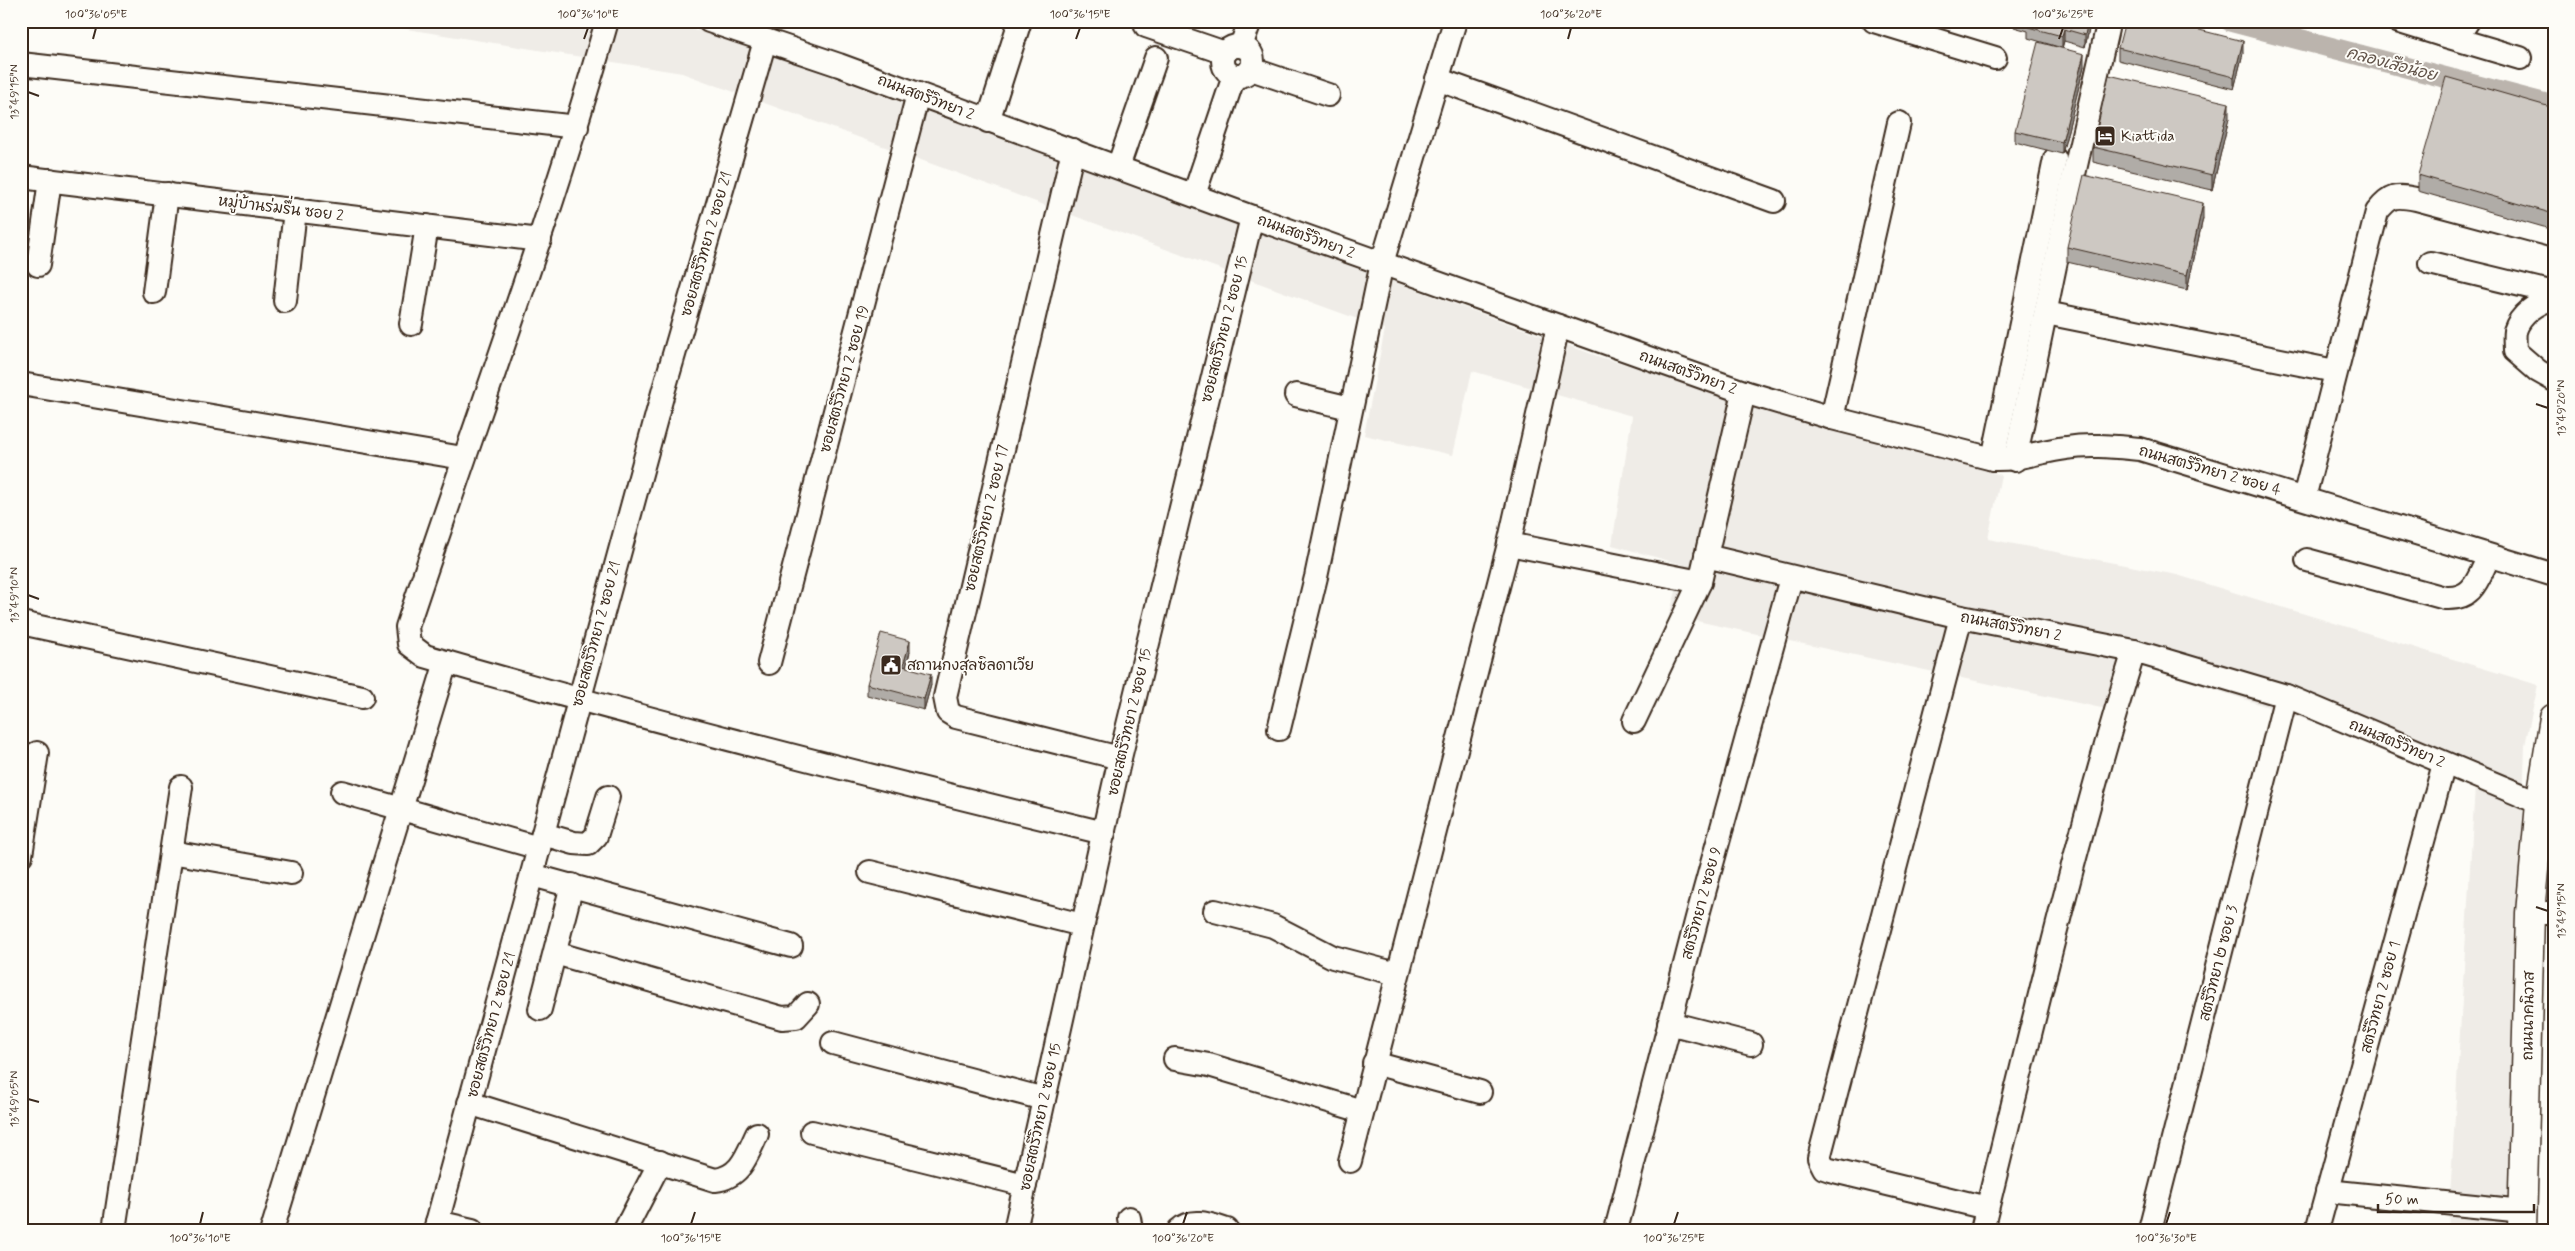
<svg xmlns="http://www.w3.org/2000/svg" width="2575" height="1251" font-family="Mynerve,'Playpen Sans Thai',sans-serif">
<style>
.built{fill:#efece7}
.lines{fill:none;stroke-linecap:round;stroke-linejoin:round}
.canal{stroke:#bbb4ad;stroke-width:21}
.minor-casing{stroke:#3b2a1e;stroke-width:26}
.major-casing{stroke:#3b2a1e;stroke-width:31}
.minor{stroke:#fdfcf7;stroke-width:22}
.major{stroke:#fdfcf7;stroke-width:28}
.wall{fill:#b0aca7;stroke:#3b2a1e}
.shaded-wall{fill:#908c88;stroke:#3b2a1e}
.building{fill:#cdc8c2;stroke:#3b2a1e}
.ticks{fill:none;stroke:#3b2a1e;stroke-width:2}
.labels{text-anchor:middle;stroke-width:4;stroke-linejoin:round;paint-order:stroke}
.street-label{font-size:15px;fill:#3b2a1e;stroke:#fdfcf7}
.poi-label{font-size:15px;fill:#3b2a1e;stroke:#fdfcf7;text-anchor:start}
.water-label{font-size:16px;font-style:italic;fill:#615349;stroke:#fdfcf7}
.neatline{fill:none;stroke:#3b2a1e;stroke-width:2}
.ticks-label{font-size:12px;text-anchor:middle;fill:#3b2a1e}
</style>
<rect width="100%" height="100%" fill="#fdfcf7"/>
<filter id="ink" filterUnits="userSpaceOnUse"><feTurbulence type="fractalNoise" baseFrequency=".02" numOctaves="2"/><feDisplacementMap in="SourceGraphic" scale="10" xChannelSelector="R" yChannelSelector="G"/><feConvolveMatrix kernelMatrix="1 2 1 2 8 2 1 2 1" color-interpolation-filters="sRGB"/></filter>
<g filter="url(#ink)">
<polygon class="built" points="356,21 669,21 747,46 1600,357 2001,475 1988,539 2177,575 2538,685 2525,745 2509,1230 2448,1230 2475,786 2350,734 2143,666 2129,714 1669,615 1684,565 1612,545 1632,416 1472,371 1453,455 1364,435 1385,329 682,73"/>
<g class="lines">
<polyline class="canal" points="2230,21 2554,106"/>
<g class="minor-casing">
<g id="minor">
<path d="M607,21c-58,205 -133,404 -200,606l2,17 16,12c225,65 451,122 679,177"/>
<path d="M709,21l130,44 413,152 492,175 88,26 161,41c26,1 48,-8 73,-11 25,-4 50,-1 74,1l414,126"/>
<polyline points="1874,21 1995,58"/>
<polyline points="2397,21 2442,35 2460,33 2468,21"/>
<polyline points="1146,26 1225,53"/>
<polyline points="2442,35 2520,58"/>
<polyline points="1241,46 1250,21"/>
<circle cx="1238" cy="61" r="15"/>
<polyline points="21,64 577,127"/>
<polyline points="1251,69 1328,95"/>
<polyline points="1437,79 1774,201"/>
<polyline points="988,121 1020,21"/>
<polyline points="1073,150 945,697 948,712 956,717 1120,758"/>
<polyline points="1118,167 1156,58"/>
<polyline points="21,177 540,240"/>
<polyline points="1194,195 1234,76"/>
<polyline points="2430,263 2554,293"/>
<polyline points="38,265 50,180"/>
<polyline points="154,292 167,194"/>
<path d="M2554,299c-16,2 -34,16 -39,32 -1,6 0,14 0,20l23,20 16,9"/>
<polyline points="285,301 295,210"/>
<polyline points="2046,313 2335,371"/>
<polyline points="411,324 427,226"/>
<polyline points="21,384 463,458"/>
<polyline points="1296,395 1350,408"/>
<polyline points="1832,418 1899,123"/>
<polyline points="1993,459 2055,159"/>
<polyline points="2015,460 2072,183 2107,29"/>
<path d="M2304,498l73,-286c13,-17 19,-17 39,-13l138,37"/>
<polyline points="1509,544 1700,582"/>
<polyline points="1706,556 1961,617 2134,651 2286,696 2554,809"/>
<path d="M2307,560l138,38c29,2 33,-20 44,-42"/>
<polyline points="1961,617 1819,1158 1824,1168 1830,1170 1987,1208"/>
<polyline points="21,623 362,697"/>
<polyline points="769,663 918,94"/>
<polyline points="1634,721 1700,582 1744,392"/>
<polyline points="1279,729 1316,577 1382,263 1455,21"/>
<polyline points="342,792 539,848"/>
<polyline points="543,834 574,843 588,844 596,836 608,797"/>
<polyline points="171,852 291,873"/>
<polyline points="21,855 37,753"/>
<polyline points="870,872 1082,925"/>
<polyline points="532,875 791,946"/>
<polyline points="1215,911 1273,926 1333,957 1397,974"/>
<polyline points="2530,913 2554,913"/>
<polyline points="555,953 782,1018 796,1017 808,1004"/>
<polyline points="540,1009 572,885"/>
<polyline points="1669,1023 1751,1044"/>
<polyline points="833,1043 1044,1099"/>
<polyline points="1175,1059 1209,1065 1362,1111"/>
<polyline points="1374,1063 1480,1092"/>
<path d="M469,1103l246,77c26,-3 32,-25 42,-46"/>
<polyline points="812,1132 1025,1185"/>
<polyline points="1350,1161 1509,544 1558,326"/>
<polyline points="2327,1191 2523,1211"/>
<polyline points="1129,1218 1131,1230"/>
<polyline points="437,1222 472,1230"/>
<polyline points="114,1230 181,787"/>
<polyline points="272,1230 446,662"/>
<polyline points="435,1230 664,389 765,41"/>
<polyline points="625,1230 660,1162"/>
<polyline points="1015,1230 1120,758 1252,217"/>
<path d="M1179,1230c14,-13 32,-5 48,0"/>
<polyline points="1616,1230 1697,918 1791,578"/>
<path d="M1982,1230c48,-194 93,-389 152,-579"/>
<polyline points="2150,1230 2286,696"/>
<polyline points="2317,1230 2444,764"/>
</g>
</g>
<g class="major-casing">
<polyline id="major" points="2522,1230 2530,913 2540,804 2554,718"/>
</g>
<use href="#minor" class="minor"/>
<use href="#major" class="major"/>
</g>
<g class="wall">
<polygon points="2014,21 2091,21 2085,47 2064,41 2062,48 2028,38 2028,31 2014,27"/>
<polygon points="2118,48 2243,53 2234,89 2118,60"/>
<polygon points="2084,66 2062,154 2015,142 2015,131"/>
<polygon points="2554,108 2554,230 2418,191 2418,175"/>
<polygon points="2229,118 2212,190 2093,162 2093,147"/>
<polygon points="2203,218 2187,290 2067,262 2067,247"/>
<polygon points="910,652 906,667 931,685 924,710 867,695 867,684"/>
</g>
<g class="shaded-wall">
<polygon points="2088,21 2091,21 2085,47 2085,35"/>
<polygon points="2064,29 2064,41 2062,48 2062,36"/>
<polygon points="2243,41 2243,53 2234,89 2234,77"/>
<polygon points="2084,54 2084,66 2062,154 2062,142"/>
<polygon points="2229,103 2229,118 2212,190 2212,175"/>
<polygon points="2203,203 2203,218 2187,290 2187,275"/>
<polygon points="910,641 910,652 903,678 903,666"/>
<polygon points="931,674 931,685 924,710 924,699"/>
</g>
<g class="building">
<polygon points="2030,21 2088,21 2085,35 2064,29 2062,36 2028,27"/>
<polygon points="2125,21 2164,21 2243,41 2234,77 2118,48"/>
<polygon points="2038,42 2084,54 2062,142 2015,131"/>
<polygon points="2109,75 2229,103 2212,175 2093,147"/>
<polygon points="2446,77 2554,108 2554,214 2418,175"/>
<polygon points="2084,175 2203,203 2187,275 2067,247"/>
<polygon points="881,633 910,641 903,666 931,674 924,699 867,684"/>
</g>
</g>
<path class="ticks" d="M93,39l3,-11M584,39l4,-11M1076,39l4,-11M1568,39l3,-11M2059,39l4,-11M28,92l11,4M2536,404l12,4M28,595l11,4M2536,907l12,4M28,1099l11,3M200,1224l3,-12M691,1224l4,-12M1183,1224l4,-12M1674,1224l4,-12M2166,1224l4,-12"/>
<defs>
<g id="hotel-square" transform="scale(1.125)"><rect x="-9" y="-9" width="18" height="18" rx="4" fill="#3b2a1e" stroke="#fdfcf7"/><path d="M-6-4.5h1.5V1H6V5H4.5V3h-9V5H-6ZM-4 0a1.8 1.8 0 1 1 3.6 0ZM.5 0V-2.5h3Q6-2.5 6 0Z" fill="#fff"/></g>
<g id="civic-square" transform="scale(1.125)"><rect x="-9" y="-9" width="18" height="18" rx="4" fill="#3b2a1e" stroke="#fdfcf7"/><path d="M-.6-6.5H3V-4.5H.6V-3L4-1V1h2V6H-6V1h2V-1L-.6-3ZM-1.2 2.5V6h2.4V2.5Z" fill="#fff"/></g>
</defs>
<g fill-rule="evenodd">
<use href="#hotel-square" x="2105" y="136"/>
<use href="#civic-square" x="891" y="665"/>
</g>
<g class="labels">
<g class="street-label">
<text transform="translate(926 97) rotate(21)" y="5">ถนนสตรีวิทยา 2</text>
<text transform="translate(281 208) rotate(7)" y="5">หมู่บ้านร่มรื่น ซอย 2</text>
<text transform="translate(1306 236) rotate(20)" y="5">ถนนสตรีวิทยา 2</text>
<text transform="translate(706 244) rotate(-74)" y="5">ซอยสตรีวิทยา 2 ซอย 21</text>
<text transform="translate(1224 329) rotate(-76)" y="5">ซอยสตรีวิทยา 2 ซอย 15</text>
<text transform="translate(1688 372) rotate(20)" y="5">ถนนสตรีวิทยา 2</text>
<text transform="translate(844 379) rotate(-75)" y="5">ซอยสตรีวิทยา 2 ซอย 19</text>
<text transform="translate(2210 470) rotate(16)" y="5">ถนนสตรีวิทยา 2 ซอย 4</text>
<text transform="translate(986 518) rotate(-77)" y="5">ซอยสตรีวิทยา 2 ซอย 17</text>
<text transform="translate(2011 626) rotate(11)" y="5">ถนนสตรีวิทยา 2</text>
<text transform="translate(596 634) rotate(-75)" y="5">ซอยสตรีวิทยา 2 ซอย 21</text>
<text transform="translate(1129 722) rotate(-77)" y="5">ซอยสตรีวิทยา 2 ซอย 15</text>
<text transform="translate(2397 743) rotate(23)" y="5">ถนนสตรีวิทยา 2</text>
<text transform="translate(1701 903) rotate(-75)" y="5">สตรีวิทยา 2 ซอย 9</text>
<text transform="translate(2218 963) rotate(-76)" y="5">สตรีวิทยา ๒ ซอย 3</text>
<text transform="translate(2380 997) rotate(-75)" y="5">สตรีวิทยา 2 ซอย 1</text>
<text transform="translate(2528 1016) rotate(-89)" y="5">ถนนนาคนิวาส</text>
<text transform="translate(491 1025) rotate(-75)" y="5">ซอยสตรีวิทยา 2 ซอย 21</text>
<text transform="translate(1040 1117) rotate(-78)" y="5">ซอยสตรีวิทยา 2 ซอย 15</text>
</g>
<g class="poi-label">
<text x="2121" y="141">Kiattida</text>
<text x="907" y="670">สถานกงสุลซิลดาเวีย</text>
</g>
<g class="water-label">
<text transform="translate(2392 63) rotate(15)" y="6">คลองเสือน้อย</text>
</g>
</g>
<rect width="2575" height="1251" fill="none" stroke="#fdfcf7" stroke-width="55"/>
<path d="M2378 1204v8h156v-8" fill="none" stroke="#3b2a1e" stroke-width="2.5"/>
<text x="2385" y="1204" font-size="15" fill="#3b2a1e" stroke="#fdfcf7" stroke-width="4" paint-order="stroke">50 m</text>
<rect x="28" y="28" width="2520" height="1196" class="neatline"/>
<g class="ticks-label">
<text x="96" y="18">100°36'05"E</text>
<text x="588" y="18">100°36'10"E</text>
<text x="1080" y="18">100°36'15"E</text>
<text x="1571" y="18">100°36'20"E</text>
<text x="2063" y="18">100°36'25"E</text>
<text transform="translate(14 92) rotate(-90)" y="4">13°49'15"N</text>
<text transform="translate(2561 408) rotate(-90)" y="4">13°49'20"N</text>
<text transform="translate(14 595) rotate(-90)" y="4">13°49'10"N</text>
<text transform="translate(2561 911) rotate(-90)" y="4">13°49'15"N</text>
<text transform="translate(14 1099) rotate(-90)" y="4">13°49'05"N</text>
<text x="200" y="1242">100°36'10"E</text>
<text x="691" y="1242">100°36'15"E</text>
<text x="1183" y="1242">100°36'20"E</text>
<text x="1674" y="1242">100°36'25"E</text>
<text x="2166" y="1242">100°36'30"E</text>
</g>
</svg>
